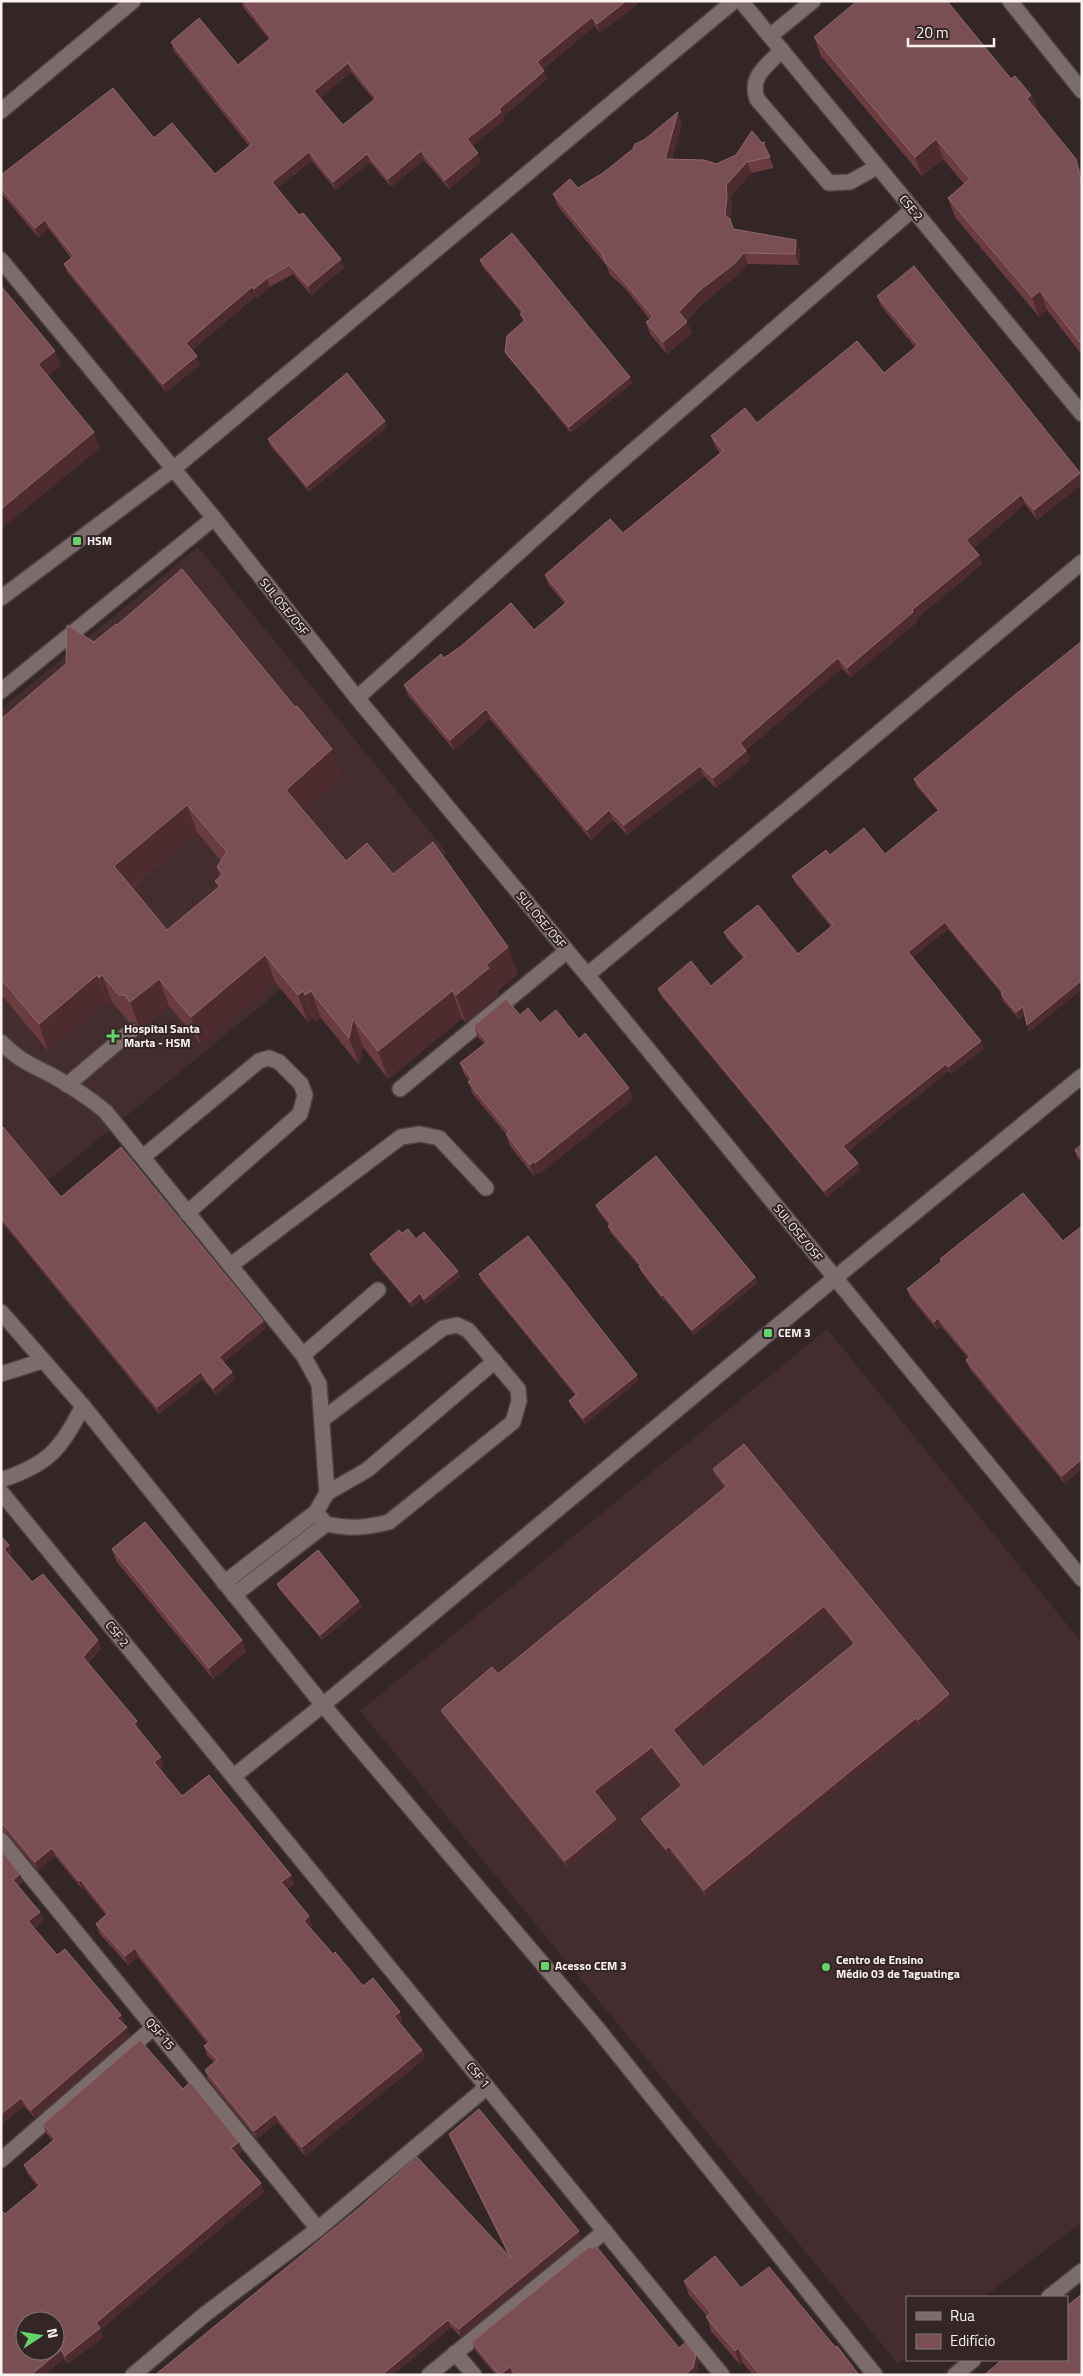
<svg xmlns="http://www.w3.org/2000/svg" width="1083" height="2376" font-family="'Titillium Web',sans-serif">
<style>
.built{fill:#432d2f}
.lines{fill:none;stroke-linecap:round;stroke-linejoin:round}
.minor-casing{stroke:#4c4142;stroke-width:18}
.minor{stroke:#7d6c6c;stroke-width:15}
.wall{fill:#6a3c40;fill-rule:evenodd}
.shaded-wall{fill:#4e2b2e}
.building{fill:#7a4f53;stroke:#8e696c;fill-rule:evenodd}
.poi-dot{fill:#62d469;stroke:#342627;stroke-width:2}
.labels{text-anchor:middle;stroke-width:4;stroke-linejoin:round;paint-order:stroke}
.street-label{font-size:12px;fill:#fcf2f2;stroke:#342627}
.poi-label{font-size:12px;font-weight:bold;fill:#fcf2f2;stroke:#342627;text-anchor:start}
</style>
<rect width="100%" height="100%" fill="#342627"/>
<g class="built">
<polygon points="198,547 447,853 1,1219 1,709"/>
<polygon points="827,1329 1082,1643 1082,2222 984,2297 907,2297 907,2357 898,2364 360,1711"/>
</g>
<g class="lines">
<g class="minor-casing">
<g id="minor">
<polyline points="741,1 1082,414"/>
<polyline points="1010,1 1082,91"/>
<polyline points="770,36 813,1"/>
<path d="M782,50c-15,16 -33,26 -25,49l72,84 21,-1 27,-15"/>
<polyline points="1,111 133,1"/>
<polyline points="1,260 214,518 357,698 587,975 1082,1579"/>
<polyline points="1,598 172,470 734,1"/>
<polyline points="1,691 214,518"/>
<polyline points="357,698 597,482 912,210"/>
<polyline points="587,975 802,797 1082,562"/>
<path d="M1,1042c17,18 31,23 52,34 18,10 36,22 52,35l198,244 16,29 8,109 -11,19 -92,71"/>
<polyline points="67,1085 131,1031"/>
<polyline points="400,1089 567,951"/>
<polyline points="143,1157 259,1061 269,1058 279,1062 301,1084 305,1095 300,1114 187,1213"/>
<polyline points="231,1265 401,1137 420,1134 439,1138 486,1188"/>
<polyline points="1,1312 83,1406 323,1705 597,2028 875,2375"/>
<polyline points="303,1355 378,1290"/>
<polyline points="1,1374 42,1361"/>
<path d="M1,1480c48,-16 59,-30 82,-74"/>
<polyline points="1,1492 722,2375"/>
<polyline points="327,1493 367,1470 495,1361"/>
<path d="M316,1512l10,12c24,5 39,4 63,-2l124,-100 6,-21 -1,-12 -50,-59 -11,-5 -14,3 -120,91"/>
<polyline points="234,1595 326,1524"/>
<polyline points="234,1776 323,1705 835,1278 1082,1076"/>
<polyline points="1,1840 318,2229"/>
<polyline points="1,2160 154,2027"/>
<polyline points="1049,2297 1082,2271"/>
<polyline points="455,2353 474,2375"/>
<polyline points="133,2375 204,2315 318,2229 487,2087"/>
<polyline points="429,2375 605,2231"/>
<polyline points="955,2375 973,2360"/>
</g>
</g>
<use href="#minor" class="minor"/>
</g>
<g class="wall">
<path d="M242,1h399l-41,32 -5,-7 -52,43 4,10 -44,38 1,3 -32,26 9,16 -32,27 -25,-29 -33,27 -21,-25 -34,28 -24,-29 -35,27 22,27 42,44 3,9 -33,27 -18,-21 -23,13 -13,11 -1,-2 -64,54 8,15 -34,27 -99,-120 -3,-8 7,-6 -23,-30 -10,9 -37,-44v-18l153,-37 61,36 34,-28 -75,-95 -3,-9 67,23 31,-26 -26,-32zM351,72l23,28 -31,25 -23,-27z"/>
<polygon points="814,37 1011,79 1031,95 1038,112 1082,174 1082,355 1047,310 1039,317 955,217 948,198 964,184 943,159 922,176 821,56"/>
<polygon points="682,123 672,159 716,164 769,153 768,154 774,168 751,173 730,197 732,207 730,219 734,230 796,240 800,251 799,265 748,264 738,275 703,303 686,321 692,333 667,354 650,334 646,322 650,320 625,288 610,275 606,265 557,205 553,194 578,188 603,173"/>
<polygon points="480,260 630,377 632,383 571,433 508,357 505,352 524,322 520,314 521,313 482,266"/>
<polygon points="877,296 1080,473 1082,477 1082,484 1037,520 1025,504 973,548 979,555 982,564 916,619 917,622 851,677 842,668 746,750 750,760 716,788 704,776 627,835 613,820 591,840 490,719 454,750 408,695 404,685 444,658 534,630 565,604 548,584 545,575 623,533 720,453 715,446 711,436 757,423 884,373 915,347 881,306"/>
<polygon points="387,427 309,492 270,445 268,439"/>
<path d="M117,625l225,152 -39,33 43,51 47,13 115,73 10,27 -21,17 1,4 -32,28 -4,-5 -74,61 -25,-32 -4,18 -38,-47 -6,4 -2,-4 -5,4 -33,-40 -74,62 -32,-38 -29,23 -5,-7h-6l-17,-20 -4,3 -1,-3 -59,49 -47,-57v-275l93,-77zM197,832l24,29 -4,6 3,10 -5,4 3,6 -51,43 -35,-43z"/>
<polygon points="1082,641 1082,989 1029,1032 1024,1015 1019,1019 1003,1001 1001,993 948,929 913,957 984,1048 951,1074 949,1071 848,1151 858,1163 860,1170 827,1197 661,996 658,989 711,986 743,958 727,939 724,932 798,954 831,927 795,883 792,876 830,855 885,854 938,811 916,786 914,779"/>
<polygon points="520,1015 579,1039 633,1099 539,1174 538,1172 534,1176 510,1146 506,1134 472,1093 469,1081 464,1074 460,1063 484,1044 478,1037 474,1026"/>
<polygon points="1,1129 61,1197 263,1321 266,1328 224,1362 235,1379 216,1395 203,1379 159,1414 1,1221"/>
<polygon points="1082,1144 1082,1163 1077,1157 1075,1150"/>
<polygon points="596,1205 755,1277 757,1283 694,1335 665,1300 664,1301 641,1272 639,1266 610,1232 608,1226 609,1225 598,1211"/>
<polygon points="402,1233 416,1239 458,1271 460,1277 426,1304 422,1299 412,1307 372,1260 370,1254"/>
<polygon points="1063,1241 1065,1484 969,1368 966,1360 968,1358 941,1326 937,1330 910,1297 907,1289 941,1262 940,1259"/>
<polygon points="479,1274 639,1380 585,1424 571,1406 569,1401 575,1395 481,1280"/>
<path d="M713,1469l238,231 -31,26 -2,-2 -212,172 -35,-44 -3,2 -24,-30 -3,-5 40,-33 -27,-33 -56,43 21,28 -52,43 -124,-152 -2,-5 57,-36 227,-186 -10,-13zM827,1612l26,32 -150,123 -27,-33z"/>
<polygon points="1,1536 9,1545 12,1553 9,1555 32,1582 98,1640 101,1649 88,1663 140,1730 139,1730 164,1765 160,1769 182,1796 291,1875 294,1884 287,1889 312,1925 310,1927 333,1954 363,1986 403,2020 399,2023 422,2050 425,2058 305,2156 278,2122 257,2139 208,2079 205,2070 214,2062 207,2055 204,2046 207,2043 138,1957 128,1965 99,1933 96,1924 106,1915 84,1888 82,1889 55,1856 38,1870 8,1834 1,1831"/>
<polygon points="112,1549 242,1640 246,1652 213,1679 116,1561"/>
<polygon points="277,1584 359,1601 362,1607 322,1640 279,1589"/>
<polygon points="1,1850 20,1874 23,1882 18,1886 40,1912 43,1921 34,1928 57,1955 121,2015 124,2023 123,2024 130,2036 35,2118 24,2106 1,2125"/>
<polygon points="183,2089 239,2142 242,2151 237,2155 261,2183 264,2192 100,2330 103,2337 68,2364 64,2359 5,2214 38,2187 27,2173 24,2165 53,2141 46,2133 43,2124"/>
<polygon points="449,2134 581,2238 461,2337 451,2327 393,2375 509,2256 452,2141"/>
<polygon points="684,2281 741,2288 836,2348 859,2375 753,2375 743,2363 740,2365 711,2331 707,2316 689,2295"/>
<polygon points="472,2342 679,2348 699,2362 696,2375 513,2375 512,2374 511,2375 496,2375 475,2350"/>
</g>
<g class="shaded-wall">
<polygon points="626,1 641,1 600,33 597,24"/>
<polygon points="592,17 595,26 540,71 537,62"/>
<polygon points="348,63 351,72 317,100 314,91"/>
<polygon points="544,71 547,79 503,117 504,120 470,148 467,139 499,109"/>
<polygon points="1031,95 1038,115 1027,99"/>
<polygon points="678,112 682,123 669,170 665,159"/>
<polygon points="936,139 943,159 922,176 915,157"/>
<polygon points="765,142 769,153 767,156 763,144"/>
<polygon points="421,151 424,160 391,187 388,179"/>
<polygon points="309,152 312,161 275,190 272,182"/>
<polygon points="478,153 481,162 449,189 445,180"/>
<polygon points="367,154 370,162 336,190 333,182"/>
<polygon points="1076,159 1082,174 1082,184"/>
<polygon points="747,162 751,173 730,197 732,207 729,227 725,215 726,185"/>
<polygon points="45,220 48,228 38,237 35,228"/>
<polygon points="796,240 800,251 799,265 795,254"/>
<polygon points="744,253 748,264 738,275 703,303 684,324 679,312 699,291"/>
<polygon points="341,259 344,268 311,295 308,286"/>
<polygon points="267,278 270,287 257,298 254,289"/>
<polygon points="252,287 256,296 189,352 186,343"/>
<polygon points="1040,291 1047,310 1039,317 1032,297"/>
<polygon points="687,322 692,333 667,354 663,342"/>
<polygon points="55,351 61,366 44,379 38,364"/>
<polygon points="197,356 200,365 166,392 163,384"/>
<polygon points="630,377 632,383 571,433 569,427"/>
<polygon points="385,421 387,427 309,492 307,486"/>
<polygon points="94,432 100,448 1,529 1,509"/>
<polygon points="1080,473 1082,477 1082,484 1037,520 1034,510"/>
<polygon points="1021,495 1025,504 970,550 966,540"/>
<polygon points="979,555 982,564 916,619 917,622 851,677 847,668 912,610"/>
<polygon points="838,658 842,668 743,752 740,743"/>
<polygon points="486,709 490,719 454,750 450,740"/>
<polygon points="332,749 342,777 296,817 286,790"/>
<polygon points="746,751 750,760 716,788 713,778"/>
<polygon points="700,766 704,776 627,835 624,825"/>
<polygon points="187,805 197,832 124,893 114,866"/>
<polygon points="609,810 613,820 591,840 587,830"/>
<polygon points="945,922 948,929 911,958 908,952"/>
<polygon points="508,947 518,974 497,991 498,995 466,1023 456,995 486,965"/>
<polygon points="265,955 275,982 201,1044 191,1017"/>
<polygon points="97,975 107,1002 48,1051 39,1024"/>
<polygon points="102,975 112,1002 108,1005 99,978"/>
<polygon points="159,979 169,1006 140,1029 130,1002"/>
<polygon points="1082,980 1082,989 1029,1032 1027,1025"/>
<polygon points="303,991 313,1018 308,1022 298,995"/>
<polygon points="311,991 321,1018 315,1022 305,995"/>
<polygon points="452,991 462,1018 388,1079 378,1051"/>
<polygon points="1023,1007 1025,1014 1019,1019 1016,1012"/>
<polygon points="353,1019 363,1047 359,1065 349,1038"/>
<polygon points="981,1041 984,1048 951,1074 948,1067"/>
<polygon points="946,1064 949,1071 846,1152 843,1146"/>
<polygon points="629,1088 633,1099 539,1174 535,1163"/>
<polygon points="534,1161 538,1172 534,1176 530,1165"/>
<polygon points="858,1163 860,1170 827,1197 824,1191"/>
<polygon points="458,1271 460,1277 426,1304 424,1299"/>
<polygon points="755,1277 757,1283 694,1335 692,1330"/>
<polygon points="420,1293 422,1299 412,1307 410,1302"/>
<polygon points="663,1294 665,1300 664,1301 662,1296"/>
<polygon points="938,1318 941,1326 937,1330 934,1322"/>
<polygon points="263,1321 266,1328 222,1364 219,1357"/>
<polygon points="201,1372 203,1379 159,1414 157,1407"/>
<polygon points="232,1372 235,1379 216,1395 213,1388"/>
<polygon points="637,1375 639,1380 585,1424 583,1418"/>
<polygon points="1082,1459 1082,1469 1065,1484 1062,1476"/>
<polygon points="9,1545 12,1553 7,1557 4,1549"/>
<polygon points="359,1601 362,1607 322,1640 320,1635"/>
<polygon points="824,1606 827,1612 675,1736 673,1730"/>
<polygon points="98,1640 101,1649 86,1665 83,1657"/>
<polygon points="242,1640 246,1652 213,1679 209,1668"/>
<polygon points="949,1694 951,1700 920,1726 918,1720"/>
<polygon points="916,1718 918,1724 706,1896 704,1890"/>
<polygon points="137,1721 140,1730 137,1732 134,1724"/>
<polygon points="652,1747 654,1753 596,1797 594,1791"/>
<polygon points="161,1757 164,1765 157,1771 154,1762"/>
<polygon points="616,1819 619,1824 567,1867 565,1861"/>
<polygon points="669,1846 671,1852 668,1854 666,1849"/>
<polygon points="52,1848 55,1856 38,1870 35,1862"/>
<polygon points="20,1874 23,1882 16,1888 13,1880"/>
<polygon points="291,1875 294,1884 284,1890 281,1882"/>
<polygon points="81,1880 84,1888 82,1889 79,1881"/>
<polygon points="40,1912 43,1921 31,1930 28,1921"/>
<polygon points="309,1916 312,1925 307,1929 304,1921"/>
<polygon points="135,1948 138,1957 128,1965 125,1956"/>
<polygon points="400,2012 403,2020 397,2025 394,2016"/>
<polygon points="121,2015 124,2023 120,2027 117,2018"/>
<polygon points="127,2027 130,2036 35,2118 31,2110"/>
<polygon points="422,2050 425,2058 305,2156 302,2147"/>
<polygon points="21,2098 24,2106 1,2125 1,2114"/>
<polygon points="275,2114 278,2122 257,2139 254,2131"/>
<polygon points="239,2142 242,2151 235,2157 231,2148"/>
<polygon points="261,2183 264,2192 100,2330 103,2337 68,2364 65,2356 96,2323"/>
<polygon points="579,2231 581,2238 461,2337 459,2329"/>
<polygon points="448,2320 451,2327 393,2375 382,2375"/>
<polygon points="738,2348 743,2363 740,2365 735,2351"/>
<polygon points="61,2350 64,2359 44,2375 31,2375"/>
<polygon points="696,2355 699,2362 696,2375 684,2375"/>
<polygon points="510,2367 512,2374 511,2375 500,2375"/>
</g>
<g class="building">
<path d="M243,1h383l-29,23 -5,-7 -55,45 7,9 -45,38 2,3 -34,27 11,14 -33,27 -24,-29 -33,28 -21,-25 -34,28 -24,-30 -37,30 27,33 4,-2 38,46 -33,27 -19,-21 -22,13 -13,11 -2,-2 -66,56 11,13 -34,28 -99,-120 10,-8 -29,-36 -10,8 -34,-40v-13l112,-87 41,50 18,-15 43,51 37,-30 -81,-102 28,-24 39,47 33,-27zM348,63l28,35 -33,27 -29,-34z"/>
<polygon points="857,1 947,1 1011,79 1015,76 1031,95 1027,99 1076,159 1082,184 1082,345 1040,291 1032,297 948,198 970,179 936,139 915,157 814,37"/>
<polygon points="678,112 665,159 704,160 716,164 736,155 752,131 762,143 765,142 763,144 770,157 747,162 726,185 727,196 725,215 730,219 733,229 796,240 795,254 744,253 734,264 699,291 679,312 687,322 663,342 646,322 653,317 620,277 606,263 602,254 553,194 570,179 578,188 603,173 633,149 635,144 644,140"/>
<polygon points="512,233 630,377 569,427 505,352 507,336 525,320 520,314 523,312 480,260"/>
<polygon points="914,266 1080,473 1034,510 1021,495 966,540 979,555 912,610 913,612 847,668 838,658 740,743 746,751 713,778 700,766 624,825 609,810 587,830 486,709 450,740 404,685 441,654 444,658 460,647 511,603 534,630 567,602 545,575 610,519 623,533 723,451 711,436 745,408 757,423 857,341 884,373 918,345 877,296"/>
<polygon points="1,286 55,351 38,364 94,432 1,509"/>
<polygon points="347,373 385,421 307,486 268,439"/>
<path d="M182,569l113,138 2,-1 35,43 -46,41 60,71 21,-18 26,31 40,-32 75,105 -22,18 3,3 -33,27 -4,-4 -74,60 -25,-32 -4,19 -38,-47 -6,4 -2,-4 -5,4 -33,-40 -74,62 -32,-38 -29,23 -5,-7h-6l-17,-20 -3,3 -2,-3 -58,49 -38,-45v-260l65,-55 1,-39 27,17 22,-18 1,1zM187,805l40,47 -10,15 6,7 -8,7 5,5 -53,44 -53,-64z"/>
<polygon points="1082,641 1082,980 1027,1025 1023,1007 1016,1012 1001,994 1003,992 945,922 908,952 981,1041 948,1067 946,1064 843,1146 858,1163 824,1191 658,989 691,961 711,986 745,957 724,932 758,905 798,954 833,925 792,876 826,850 830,855 864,828 885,854 939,810 914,779 1016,694"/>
<polygon points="506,999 520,1015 528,1008 540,1023 556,1010 579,1039 585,1033 629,1088 535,1163 534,1161 530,1165 506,1134 509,1132 468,1082 472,1079 460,1063 487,1042 474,1026"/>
<polygon points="3,1127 61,1197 121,1147 263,1321 219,1357 232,1372 213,1388 201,1372 157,1407 1,1217 1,1129"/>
<polygon points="1082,1144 1082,1159 1075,1150"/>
<polygon points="656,1156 755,1277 692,1330 663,1294 662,1296 639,1266 641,1265 608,1226 611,1224 596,1205"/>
<polygon points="1023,1193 1063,1241 1082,1226 1082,1459 1062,1476 966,1360 970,1356 938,1318 934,1322 907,1289 942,1261 940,1259"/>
<polygon points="408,1229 416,1239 424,1232 458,1271 424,1299 420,1293 410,1302 370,1254 399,1230 402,1233"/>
<polygon points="528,1236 637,1375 583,1418 569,1401 577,1394 479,1274"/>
<path d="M744,1444l205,250 -31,26 -2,-2 -212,172 -35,-44 -3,3 -25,-30 41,-34 -30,-38 -58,44 22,28 -51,42 -124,-151 51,-43 6,7 229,-188 -14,-17zM824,1606l31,37 -152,124 -30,-37z"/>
<polygon points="145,1522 242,1640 209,1668 112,1549"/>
<polygon points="1,1536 9,1545 4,1549 32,1582 43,1574 98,1640 83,1657 137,1721 134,1724 161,1757 154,1762 182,1796 209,1775 291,1875 281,1882 309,1916 304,1921 333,1954 335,1952 363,1986 373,1978 400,2012 394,2016 422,2050 302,2147 275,2114 254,2131 205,2070 217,2060 204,2046 210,2042 135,1948 125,1956 96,1924 108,1913 81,1880 79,1881 52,1848 35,1862 5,1826 1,1824"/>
<polygon points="318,1550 359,1601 320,1635 277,1584"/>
<polygon points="1,1850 20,1874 13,1880 40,1912 28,1921 57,1955 65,1949 121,2015 117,2018 127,2027 31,2110 21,2098 1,2114"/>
<path d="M140,2040l43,49 7,-7 49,60 -8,6 30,35 -165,140 4,5 -35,28 -4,-6 -30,25h-30v-165l4,4 35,-29 -16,-20 31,-26 -12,-15zM25,2321h30v30h-30z"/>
<polygon points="479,2109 579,2231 459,2329 448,2320 382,2375 155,2375 359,2208 417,2157 511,2258 449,2134"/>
<polygon points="590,2246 592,2248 596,2246 679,2348 686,2342 696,2355 693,2368 684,2375 516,2375 510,2367 499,2375 472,2342"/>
<polygon points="715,2256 741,2288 769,2267 836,2348 837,2346 859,2375 760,2375 738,2348 735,2351 706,2317 711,2313 684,2281"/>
<polygon points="1082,2294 1082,2375 984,2375 1002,2360 1067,2360 1067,2306"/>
</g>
<g class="poi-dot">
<rect x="72" y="536" width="10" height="10" rx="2.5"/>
<path d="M110.5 1028.5h5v5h5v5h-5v5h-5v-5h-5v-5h5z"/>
<rect x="763" y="1328" width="10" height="10" rx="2.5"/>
<rect x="540" y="1961" width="10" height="10" rx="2.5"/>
<circle cx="826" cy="1967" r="5"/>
</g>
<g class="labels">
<g class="street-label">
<text transform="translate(911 208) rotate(50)" y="4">CSE 2</text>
<text transform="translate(284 607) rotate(51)" y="4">SUL OSE/OSF</text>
<text transform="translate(541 920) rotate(50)" y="4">SUL OSE/OSF</text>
<text transform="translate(798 1233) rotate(51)" y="4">SUL OSE/OSF</text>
<text transform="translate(117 1634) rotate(51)" y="4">CSF 2</text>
<text transform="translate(160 2034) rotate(50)" y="4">QSF 15</text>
<text transform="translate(478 2075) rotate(51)" y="4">CSF 1</text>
</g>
<g class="poi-label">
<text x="87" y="545">HSM</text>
<text x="124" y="1033">Hospital Santa<tspan x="124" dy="14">Marta - HSM</tspan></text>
<text x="778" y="1337">CEM 3</text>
<text x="836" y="1964">Centro de Ensino<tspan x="836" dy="14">Médio 03 de Taguatinga</tspan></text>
<text x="555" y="1970">Acesso CEM 3</text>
</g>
</g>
<rect width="1083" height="2376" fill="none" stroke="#fcf2f2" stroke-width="5"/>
<rect x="906" y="2296" width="162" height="65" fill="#342627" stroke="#847878"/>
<rect x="916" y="2312" width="25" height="8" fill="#7d6c6c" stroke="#847878"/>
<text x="950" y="2321" font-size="15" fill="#fcf2f2">Rua</text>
<rect x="916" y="2334" width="25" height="15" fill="#7a4f53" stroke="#847878"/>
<text x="950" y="2346" font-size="15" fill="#fcf2f2">Edifício</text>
<g transform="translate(40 2336) rotate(78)"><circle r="24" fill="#342627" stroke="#847878"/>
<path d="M0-4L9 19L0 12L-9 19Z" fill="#62d469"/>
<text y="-8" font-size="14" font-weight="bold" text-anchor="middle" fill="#fcf2f2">N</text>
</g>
<path d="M908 38v8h86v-8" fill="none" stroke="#fcf2f2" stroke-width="2.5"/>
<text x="916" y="38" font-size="15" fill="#fcf2f2" stroke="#342627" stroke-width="4" paint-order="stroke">20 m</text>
</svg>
